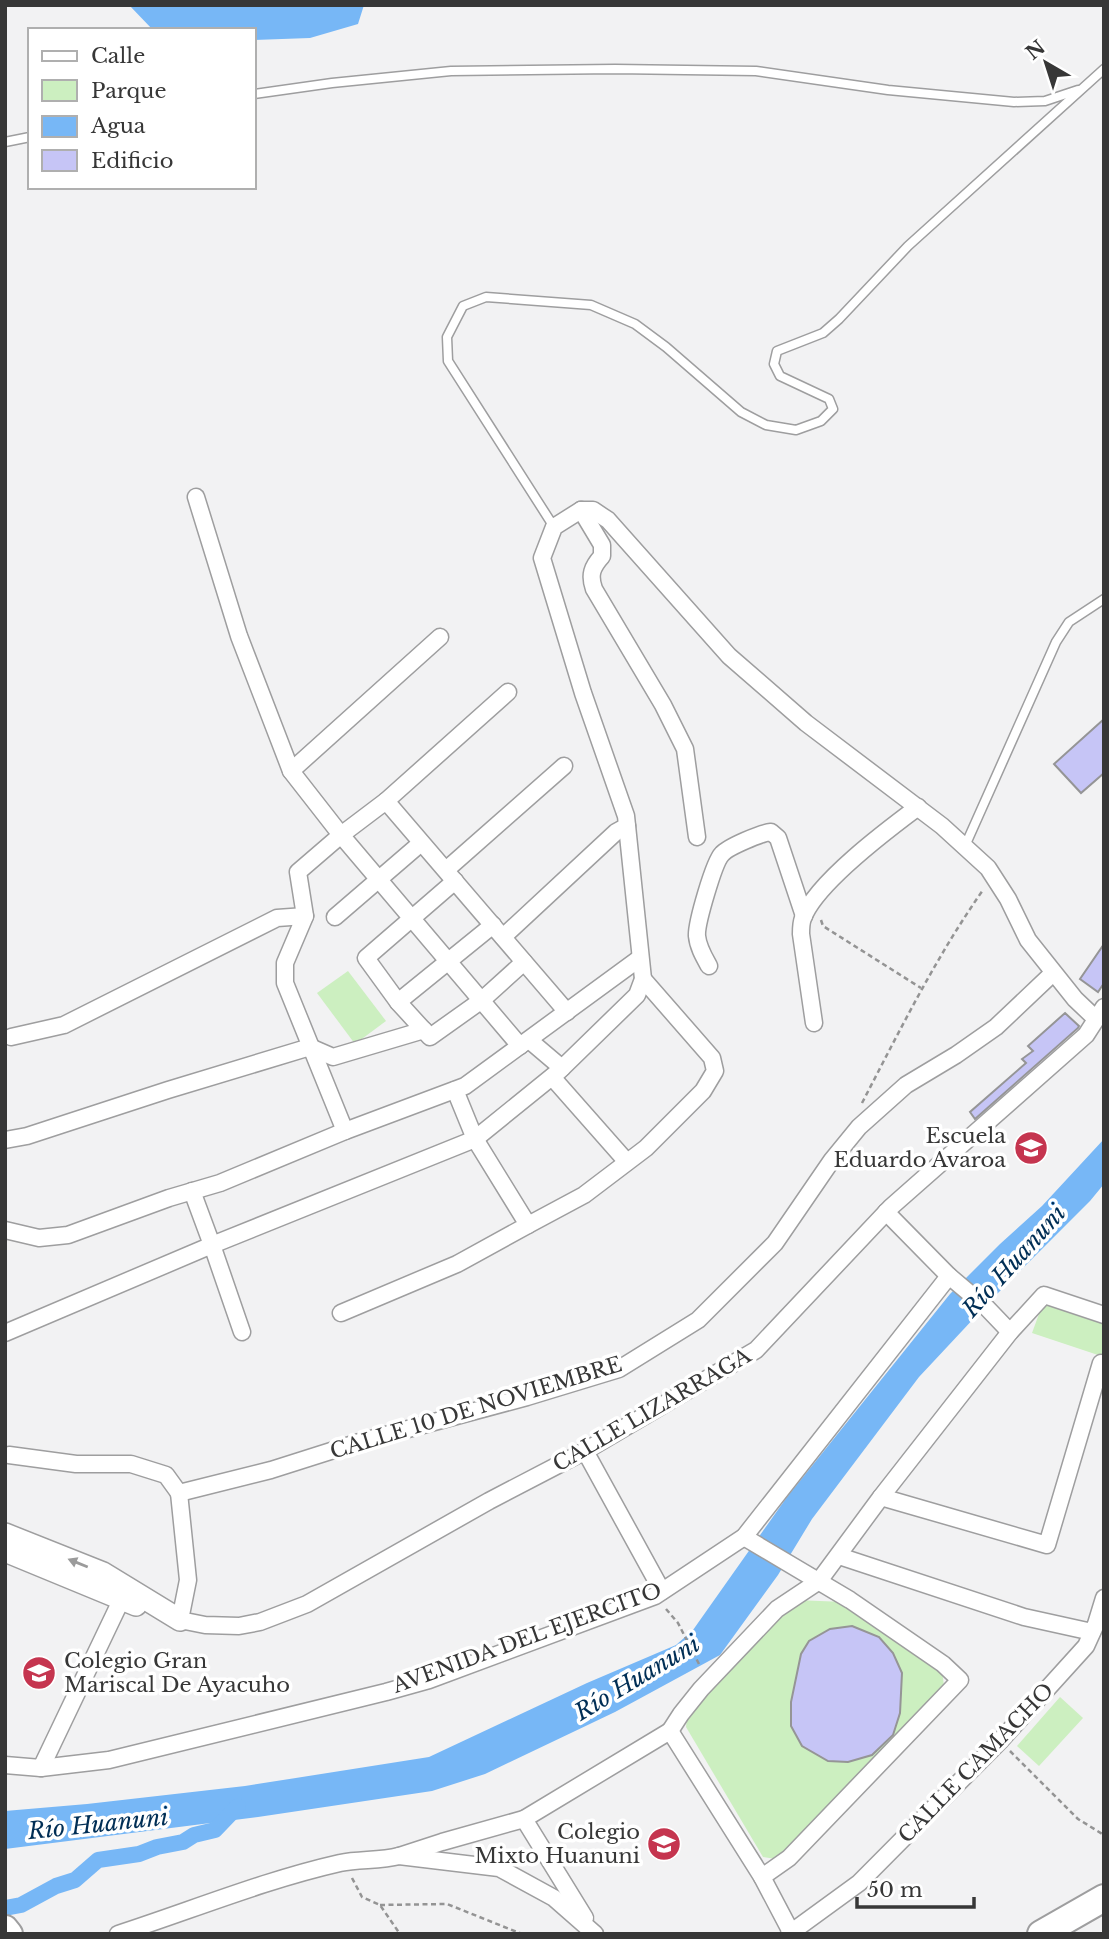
<svg xmlns="http://www.w3.org/2000/svg" width="1109" height="1939" font-family="'Libre Baskerville',serif">
<style>
.green{fill:#ccefc0}
.water{fill:#77b7f6}
.lines{fill:none;stroke-linecap:round;stroke-linejoin:round}
.canal{stroke:#77b7f6;stroke-width:16}
.building{fill:#c6c5f6;stroke:#959596;stroke-width:2}
.service-casing{stroke:#9e9e9f;stroke-width:11}
.minor-casing{stroke:#9e9e9f;stroke-width:19}
.tertiary-casing{stroke:#9e9e9f;stroke-width:24}
.primary-casing{stroke:#9e9e9f;stroke-width:30}
.path{stroke:#949494;stroke-width:2.5;stroke-dasharray:5 3.5;stroke-linecap:butt}
.service{stroke:#fff;stroke-width:8}
.minor{stroke:#fff;stroke-width:16}
.tertiary{stroke:#fff;stroke-width:21}
.primary{stroke:#fff;stroke-width:26}
.oneway{fill:#9b9b9b}
.labels{text-anchor:middle;stroke-width:7;stroke-linejoin:round;paint-order:stroke}
.poi-label{font-size:21px;fill:#373737;stroke:#fff;text-anchor:end}
.street-label{font-size:21px;fill:#373737;stroke:#fff}
.water-label{font-size:23px;font-style:italic;fill:#002e55;stroke:#fff}
</style>
<rect width="100%" height="100%" fill="#f2f2f3"/>
<g class="green">
<polygon points="348,971 386,1021 355,1044 317,993"/>
<polygon points="1043,1303 1104,1323 1104,1357 1032,1333"/>
<polygon points="795,1600 845,1602 942,1670 944,1686 776,1859 763,1857 686,1727 688,1709"/>
<polygon points="1060,1697 1083,1718 1039,1766 1017,1746"/>
</g>
<g class="water">
<polygon points="129,5 364,5 358,24 310,38 254,40 254,30 153,30"/>
<polygon points="1104,1139 1104,1184 1090,1201 991,1300 919,1377 812,1519 778,1575 720,1655 615,1712 485,1774 432,1791 258,1817 5,1849 5,1811 87,1804 245,1786 429,1757 587,1683 676,1645 693,1630 787,1497 950,1294 1000,1244 1042,1206"/>
</g>
<g class="lines">
<polyline class="canal" points="5,1908 21,1905 56,1886 75,1880 98,1860 139,1854 157,1847 183,1842 194,1835 215,1830 238,1806"/>
</g>
<g class="building">
<polygon points="1104,719 1104,773 1081,793 1054,764"/>
<polygon points="1104,944 1104,983 1098,992 1080,979"/>
<polygon points="1065,1013 1079,1026 1078,1028 975,1119 970,1112 1026,1063 1022,1059 1033,1051 1028,1046"/>
<polygon points="852,1626 879,1637 893,1653 902,1673 900,1713 893,1735 872,1755 848,1762 828,1761 802,1746 791,1726 791,1702 801,1654 809,1641 830,1629"/>
</g>
<g class="lines">
<g class="service-casing">
<g id="service">
<polyline points="254,94 332,83 451,71 615,69 756,71 888,90 1014,102 1045,101 1078,90"/>
<polyline points="5,142 30,137"/>
<polyline points="554,527 448,361 447,337 463,306 486,297 591,305 635,324 666,347 741,412 766,425 796,430 821,421 833,409 829,399 780,376 774,364 777,351 823,333 839,319 908,246 1104,69"/>
<polyline points="965,846 1056,642 1069,622 1104,599"/>
</g>
</g>
<g class="minor-casing">
<g id="minor">
<polyline points="196,497 239,636 291,771 341,835 520,1046"/>
<path d="M581,510l21,35v11c-10,11 -13,19 -8,33l69,116 22,44 12,88"/>
<polyline points="291,771 440,637"/>
<polyline points="386,801 508,692"/>
<polyline points="446,870 564,766"/>
<polyline points="455,881 366,958 398,1002 430,1037 482,1000 524,962"/>
<polyline points="335,917 421,843"/>
<polyline points="503,937 616,832 627,826"/>
<path d="M709,966c-5,-9 -11,-19 -12,-30 -1,-12 17,-74 25,-82 6,-7 39,-21 49,-22l7,6 26,78"/>
<polyline points="398,1002 493,925"/>
<path d="M814,1023l-13,-89c0,-5 0,-11 2,-16 13,-35 84,-88 115,-111"/>
<polyline points="11,1037 64,1025 277,918 305,916"/>
<polyline points="529,1040 562,1068"/>
<polyline points="552,1077 627,1162"/>
<polyline points="345,1131 285,983 285,963 305,916 298,872 341,835 386,801 567,1012"/>
<polyline points="5,1140 27,1136 168,1090 310,1047 333,1057 424,1030"/>
<polyline points="886,1212 949,1276"/>
<polyline points="528,1225 584,1195 646,1148 703,1091 715,1071 712,1058 643,979"/>
<polyline points="5,1230 39,1238 68,1235 169,1198 220,1183 345,1131 465,1086 640,958"/>
<polyline points="341,1313 457,1264 528,1225 475,1139 455,1090"/>
<polyline points="242,1332 212,1245 475,1139 559,1071 637,995 643,979 626,816 583,693 542,558 554,527 581,510 593,510 608,520 729,656 806,723 942,826 988,868 1008,899 1028,940 1075,999 1096,1019"/>
<polyline points="5,1333 212,1245 192,1191"/>
<polyline points="585,1451 662,1591"/>
<polyline points="9,1455 76,1464 131,1464 166,1475 179,1493 271,1470 356,1443 527,1397 619,1369 698,1320 775,1243 832,1160 859,1127 906,1085 956,1055 996,1027 1053,973"/>
<polyline points="179,1493 188,1580 180,1620 205,1625 239,1626 260,1622 307,1604 489,1501 585,1451 756,1350 891,1207 1086,1035 1104,1007"/>
<polyline points="881,1497 1047,1545 1101,1363"/>
<polyline points="744,1537 850,1600 943,1664 960,1680 789,1858 762,1877"/>
<polyline points="839,1556 1024,1617 1092,1632"/>
<polyline points="670,1731 681,1714 701,1689 777,1609 819,1581 881,1497 1010,1332 1044,1295 1104,1315"/>
<polyline points="5,1765 41,1768 109,1760 386,1692 429,1680 655,1596 744,1537 949,1276 987,1308 1010,1332"/>
<polyline points="41,1768 126,1590"/>
<polyline points="524,1819 585,1918"/>
<polyline points="399,1856 442,1842 524,1819 670,1731 762,1877 791,1932"/>
<path d="M118,1934c74,-24 147,-54 222,-71 20,-4 40,-2 59,-7l100,12 55,30 41,36"/>
<polyline points="789,1934 859,1883 1000,1741 1086,1646 1096,1624 1104,1598"/>
</g>
</g>
<g class="tertiary-casing">
<g id="tertiary">
<polyline points="5,1534 103,1573 180,1620"/>
<polyline points="5,1551 136,1605"/>
</g>
</g>
<g class="primary-casing">
<g id="primary">
<polyline points="5,1929 9,1934"/>
<polyline points="1041,1934 1104,1898"/>
</g>
</g>
<g class="path">
<polyline points="821,920 823,926 921,988"/>
<path d="M862,1103c38,-73 74,-146 121,-213"/>
<polyline points="666,1609 678,1623 700,1666"/>
<polyline points="1010,1751 1078,1819 1104,1835"/>
<polyline points="352,1878 362,1897 380,1905 400,1934"/>
<polyline points="380,1905 447,1904 522,1934"/>
</g>
<use href="#service" class="service"/>
<use href="#minor" class="minor"/>
<use href="#tertiary" class="tertiary"/>
<use href="#primary" class="primary"/>
</g>
<defs><path id="oneway-solid" d="M-6-.8H1V-3.2L6.5 0L1 3.2V.8H-6Z" transform="scale(1.75)"/></defs>
<use class="oneway" href="#oneway-solid" transform="translate(78 1563) rotate(-158)"/>
<defs>
<g id="school-disc" transform="scale(1.75)"><circle r="9.5" fill="#c5354f" stroke="#fff"/><path d="M0-5L7-2L0 1L-7-2ZM-4 1L0 2.5L4 1V4Q0 6-4 4Z" fill="#fff"/></g>
</defs>
<g fill-rule="evenodd">
<use href="#school-disc" x="1031" y="1148"/>
<use href="#school-disc" x="39" y="1673"/>
<use href="#school-disc" x="664" y="1844"/>
</g>
<g class="labels">
<g class="poi-label">
<text x="1006" y="1143">Escuela<tspan x="1006" dy="24">Eduardo Avaroa</tspan></text>
<text x="64" y="1668" text-anchor="start">Colegio Gran<tspan x="64" dy="24">Mariscal De Ayacuho</tspan></text>
<text x="640" y="1839">Colegio<tspan x="640" dy="24">Mixto Huanuni</tspan></text>
</g>
<g class="street-label">
<text transform="translate(476 1408) rotate(-17)" y="7">CALLE 10 DE NOVIEMBRE</text>
<text transform="translate(652 1410) rotate(-30)" y="7">CALLE LIZARRAGA</text>
<text transform="translate(527 1638) rotate(-20)" y="7">AVENIDA DEL EJERCITO</text>
<text transform="translate(976 1763) rotate(-46)" y="7">CALLE CAMACHO</text>
</g>
<g class="water-label">
<text transform="translate(1014 1261) rotate(-48)" y="8">Río Huanuni</text>
<text transform="translate(637 1678) rotate(-31)" y="8">Río Huanuni</text>
<text transform="translate(98 1824) rotate(-6)" y="8">Río Huanuni</text>
</g>
</g>
<rect width="1109" height="1939" fill="none" stroke="#373737" stroke-width="14"/>
<rect x="28" y="28" width="228" height="161" fill="#ffffff" stroke="#afafaf" stroke-width="2"/>
<rect x="42" y="51" width="35" height="10" fill="#ffffff" stroke="#afafaf" stroke-width="2"/>
<text x="91" y="63" font-size="21" fill="#373737">Calle</text>
<rect x="42" y="80" width="35" height="21" fill="#ccefc0" stroke="#afafaf" stroke-width="2"/>
<text x="91" y="98" font-size="21" fill="#373737">Parque</text>
<rect x="42" y="116" width="35" height="21" fill="#77b7f6" stroke="#afafaf" stroke-width="2"/>
<text x="91" y="133" font-size="21" fill="#373737">Agua</text>
<rect x="42" y="150" width="35" height="21" fill="#c6c5f6" stroke="#afafaf" stroke-width="2"/>
<text x="91" y="168" font-size="21" fill="#373737">Edificio</text>
<g transform="translate(1046 63) rotate(321)" stroke="#ffffff" stroke-width="5" paint-order="stroke">
<path d="M0-5L12 26L0 18L-12 26Z" fill="#373737"/>
<text y="-10" font-size="19" font-weight="bold" text-anchor="middle" fill="#373737">N</text>
</g>
<path d="M857 1897v10h117v-10" fill="none" stroke="#373737" stroke-width="3.5"/>
<text x="867" y="1897" font-size="21" fill="#373737" stroke="#ffffff" stroke-width="5" paint-order="stroke">50 m</text>
</svg>
